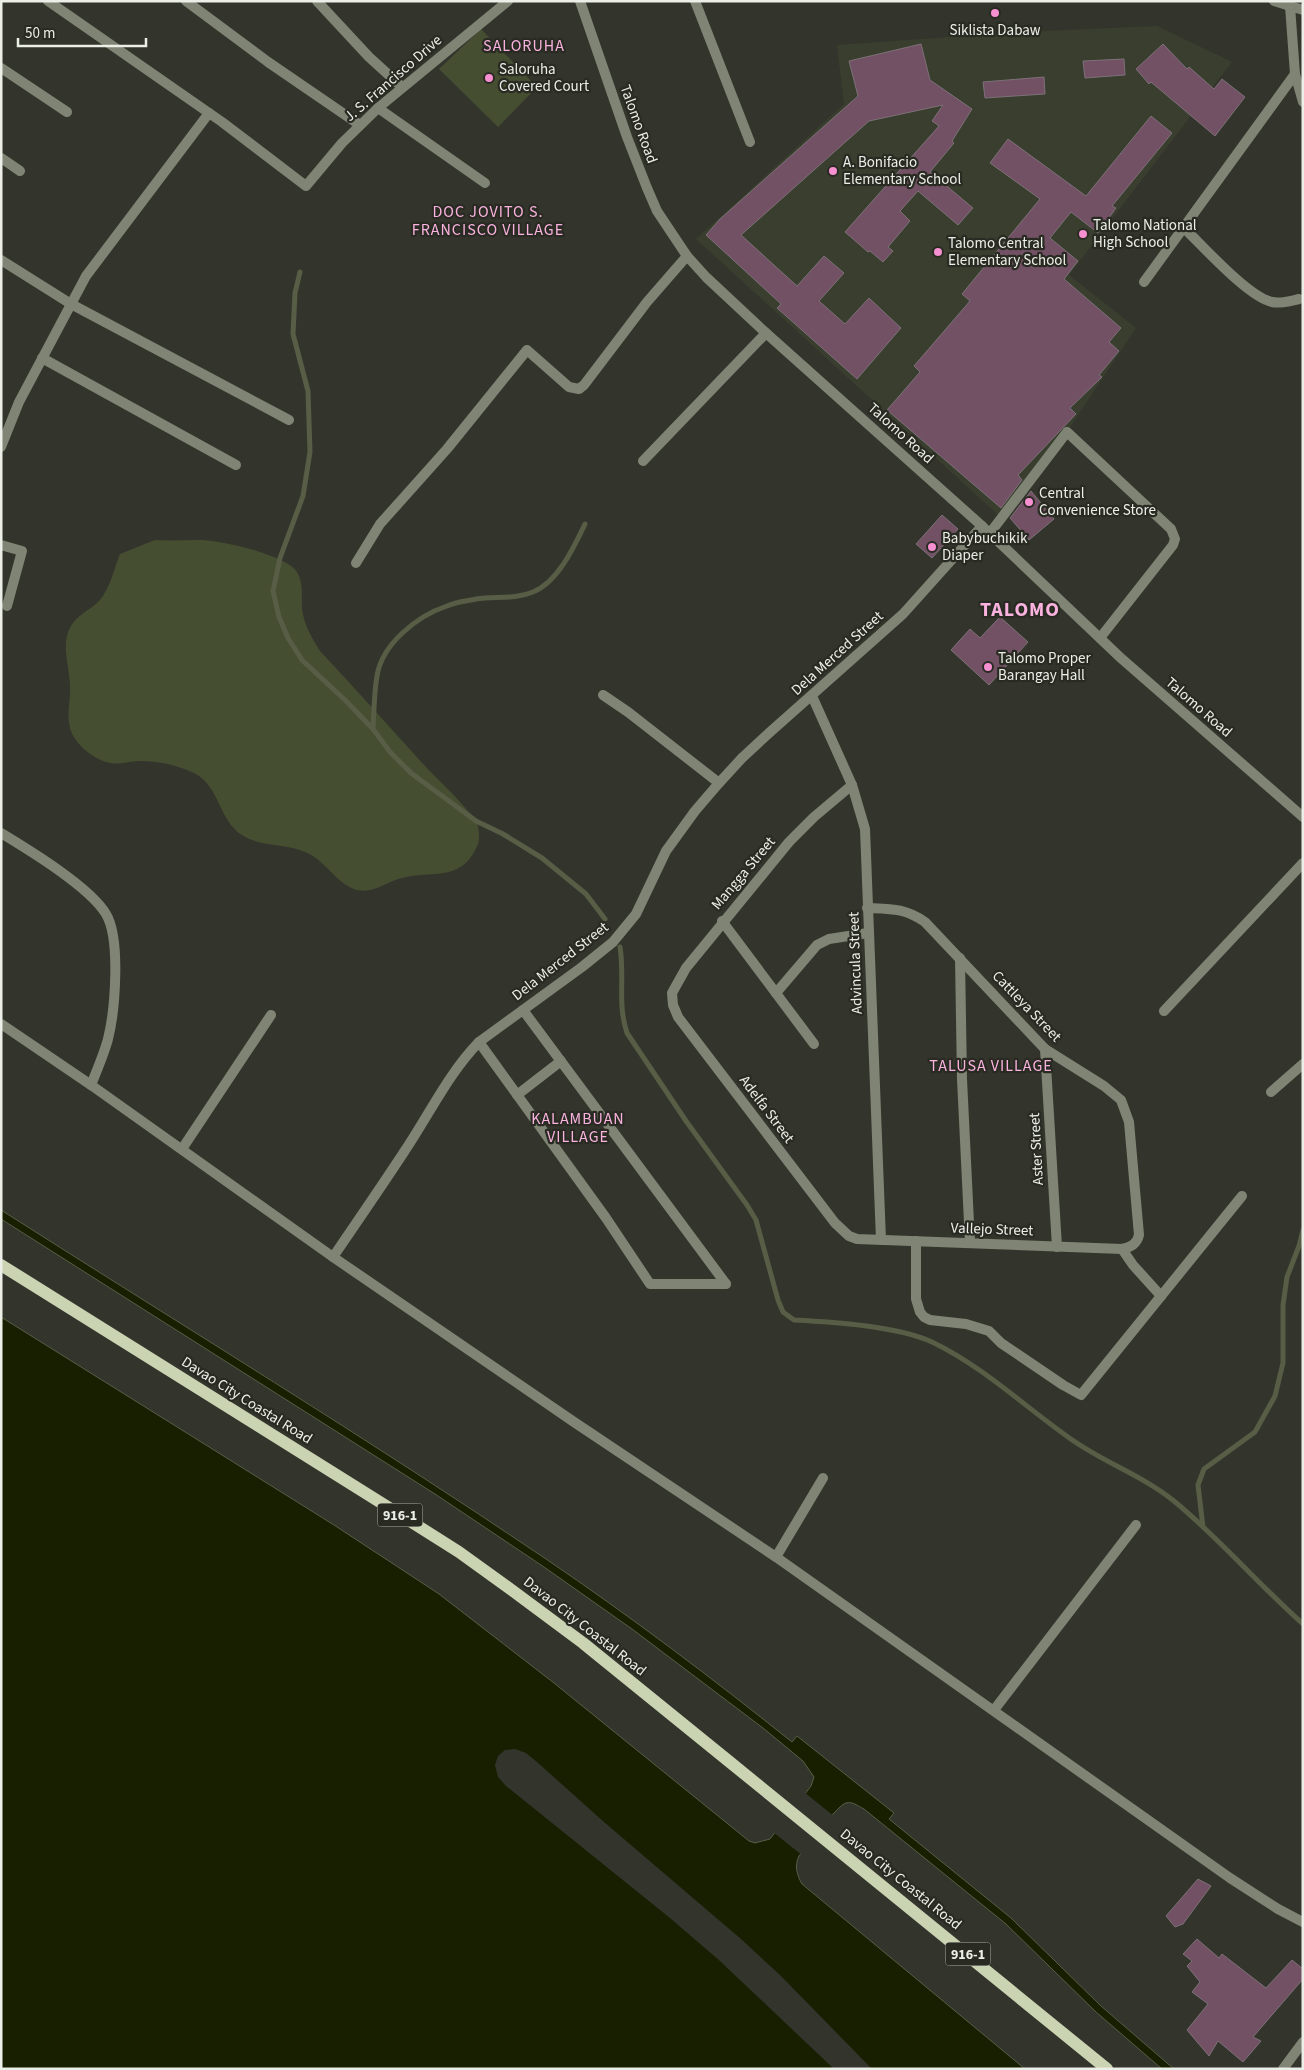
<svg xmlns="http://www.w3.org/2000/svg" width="1304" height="2070" font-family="'Source Sans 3',sans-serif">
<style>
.built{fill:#3a3e2f}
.green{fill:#464e32}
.water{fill:#181f00;stroke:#585d46}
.pier{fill:#33352c}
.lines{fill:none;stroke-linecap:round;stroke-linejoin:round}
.stream{stroke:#585d46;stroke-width:5}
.building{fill:#735165;stroke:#7c7177}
.minor{stroke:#7f8474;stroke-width:10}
.tertiary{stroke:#7f8474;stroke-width:10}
.primary{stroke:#cad3b2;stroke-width:12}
.poi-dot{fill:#f690d1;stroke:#292b23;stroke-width:2}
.labels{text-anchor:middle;stroke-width:4.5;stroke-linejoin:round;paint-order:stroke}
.shield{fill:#292b23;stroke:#b2b4ad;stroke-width:1}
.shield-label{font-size:14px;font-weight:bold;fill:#eceee8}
.poi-label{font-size:15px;fill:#eceee8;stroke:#292b23;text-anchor:start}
.street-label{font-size:15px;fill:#eceee8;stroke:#292b23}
.neighbourhood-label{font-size:16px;letter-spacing:1px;fill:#fab2de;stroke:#292b23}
.district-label{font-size:20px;font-weight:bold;letter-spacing:1px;fill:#fab2de;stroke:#292b23}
</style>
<rect width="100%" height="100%" fill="#33352c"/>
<polygon class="built" points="1157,26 1232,62 1069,275 1136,328 1068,430 998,515 696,239 844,104 837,45 1021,32"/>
<g class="green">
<polygon points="481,29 537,87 498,127 439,69"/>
<path d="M155,540c15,1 30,0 45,0 20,0 87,15 97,32 7,12 4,24 5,37 2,16 10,29 18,42 36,38 70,77 105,115 14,15 29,28 42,44 3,3 8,7 9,11 3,5 4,18 2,23 -16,39 -45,26 -76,34 -14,3 -29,16 -45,12 -21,-6 -31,-30 -52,-38 -20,-9 -45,-5 -63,-17 -23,-14 -22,-49 -48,-62 -17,-8 -36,-12 -55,-12 -9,0 -19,4 -28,2 -14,-2 -30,-14 -37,-26 -10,-17 -3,-33 -4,-51 0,-19 -10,-42 1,-60 6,-11 19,-16 28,-25 11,-12 15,-32 21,-47z"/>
</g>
<path class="water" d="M1,1210c182,116 366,228 545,349 84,57 166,119 246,183l5,-6 97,77 -5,6 122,99 90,88 73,63h-12l-66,-57 -90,-88 -142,-115c-6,-3 -12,-8 -18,-6 -9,2 -39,44 -47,53 -5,10 -2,19 3,28l223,185h-1024v-752l333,208 105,69 115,89 195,158 6,2 15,-4 41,-53 3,-9 -11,-16 -40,-33 -131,-99 -88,-62 -109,-73 -434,-275z"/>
<g class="pier">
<polygon points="515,1749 526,1753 537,1762 604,1822 741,1939 780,1975 872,2069 834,2069 720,1961 670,1918 506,1786 498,1777 495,1765 498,1756 505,1750"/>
<polygon points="804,1792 835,1817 803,1856 773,1832"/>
</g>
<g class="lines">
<g class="stream">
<polyline points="300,272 295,293 293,334 308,391 310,452 303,496 280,558 273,591 279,617 288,638 302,660 345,700 373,729 390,752 411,773 476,821 503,834 542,858 586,894 605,919"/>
<path d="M373,729c1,-17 1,-36 4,-53 5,-32 40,-60 70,-70 9,-4 20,-5 29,-7 19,-3 38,1 57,-7 25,-10 41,-45 52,-68"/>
<path d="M620,947c5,30 -3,56 7,86l59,88 61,84 9,15 22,80 5,12 11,8c39,2 103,6 138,22 50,24 91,63 136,95 34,25 74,38 106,64 46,38 85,84 129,123"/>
<polyline points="1203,1527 1198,1485 1204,1469 1255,1432 1275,1396 1283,1363 1283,1305 1287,1277 1299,1246 1303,1230"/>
</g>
</g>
<g class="building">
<polygon points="921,44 930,80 972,109 952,141 954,143 930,172 973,208 958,225 918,191 900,211 910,221 888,247 893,251 883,262 870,251 868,252 845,232 939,126 932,121 943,105 869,121 741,235 797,286 824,256 844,273 819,301 845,324 869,298 901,328 857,379 777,308 781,304 706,235 720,219 858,96 849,61"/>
<polygon points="1163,44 1187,69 1189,67 1214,89 1222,79 1245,97 1215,136 1151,82 1149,84 1136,69"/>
<polygon points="1124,59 1125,75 1085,78 1083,61"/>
<polygon points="1044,77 1045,94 985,98 983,82"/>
<polygon points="1151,116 1172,133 1112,206 1116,208 1098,233 1071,212 1050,238 1078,261 1064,279 1121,328 1109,342 1119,351 1099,375 1102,377 1070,408 1076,414 1018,475 1022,480 1001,508 887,410 920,372 914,366 970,301 962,294 1040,199 990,163 1008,139 1086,196"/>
<polygon points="1031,491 1054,519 1029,540 1010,518"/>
<polygon points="942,515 958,529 932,558 916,544"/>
<polygon points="1000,617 1028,642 989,685 951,650 970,629 980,638"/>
<polygon points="1198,1879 1211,1886 1183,1924 1175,1927 1166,1916"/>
<polygon points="1197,1939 1219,1958 1222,1954 1266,1988 1292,1960 1303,1969 1303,1979 1253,2037 1261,2041 1243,2062 1218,2041 1209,2056 1187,2030 1208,2004 1192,1992 1200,1982 1187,1966 1192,1961 1183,1954"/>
</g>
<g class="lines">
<g class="minor">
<polyline points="48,1 222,122 306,186 342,143 378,108 508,1"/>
<polyline points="186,1 268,62 360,125"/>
<polyline points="317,1 369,57 402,87"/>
<polyline points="695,1 750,142"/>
<polyline points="1274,1 1303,10"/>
<polyline points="1290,6 1295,74 1303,102"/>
<polyline points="1,68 67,112"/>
<polyline points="378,108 485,183"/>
<polyline points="1,158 20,171"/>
<path d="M1183,227c19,18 65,70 89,75 9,2 18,-1 27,-3"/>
<polyline points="1,260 71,304 289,420"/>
<polyline points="1144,282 1295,74"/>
<polyline points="42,358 236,465"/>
<polyline points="1,447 19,402 86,276 209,113"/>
<polyline points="643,461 766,333"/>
<polyline points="990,533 1067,432 1171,529 1175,539 1173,545 1100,638"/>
<polyline points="1,545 22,551 7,606"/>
<polyline points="356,563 380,524 447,449 527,350 569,387 579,389 584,385 647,302 687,256"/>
<polyline points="603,695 628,712 719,783"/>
<polyline points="812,696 852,785 865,829 881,1240"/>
<path d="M852,785l-38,32 -25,25 -103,126 -14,25 1,12 5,12 157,206 14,13 8,3 265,10c9,-2 15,-5 17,-14l-10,-113 -8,-22 -17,-14 -59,-37 -120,-127c-20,-14 -34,-13 -58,-14"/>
<path d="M1,833c28,17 89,54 105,81 15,25 9,97 2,125 -4,15 -11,31 -17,46"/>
<polyline points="722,921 814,1044"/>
<polyline points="960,958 962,1079 970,1243"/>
<polyline points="776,993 817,945 829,939 868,933"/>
<polyline points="523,1010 726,1284"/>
<polyline points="1164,1011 1303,863"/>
<polyline points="1,1024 91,1085 333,1257 574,1422 776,1557 1230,1878 1278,1909 1303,1922"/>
<polyline points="479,1042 606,1218 650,1284 726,1284"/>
<polyline points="1045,1049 1057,1247"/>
<polyline points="1271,1092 1303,1064"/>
<polyline points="517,1095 561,1061"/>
<polyline points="182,1149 271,1015"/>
<polyline points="916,1241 916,1299 920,1312 924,1317 930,1320 966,1324 989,1331 1001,1343 1063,1385 1081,1395 1242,1196"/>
<polyline points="1122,1249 1133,1265 1161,1296"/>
<path d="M333,1257c24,-35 48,-70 71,-105 25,-37 44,-78 75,-110l103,-75 31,-25 23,-28 30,-63 29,-40 24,-28 23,-25 27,-25 134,-119 79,-88"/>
<polyline points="776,1557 823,1478"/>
<polyline points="994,1710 1136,1525"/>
</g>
<g class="tertiary">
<polyline points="580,1 627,137 647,188 657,211 687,256 706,277 766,333 982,526 1122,659 1303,817"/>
<polyline points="1283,2069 1303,2042"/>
</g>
<polyline class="primary" points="1,1265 391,1509 459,1552 513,1591 583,1643 731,1763 1107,2069"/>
</g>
<g class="poi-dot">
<circle cx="995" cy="13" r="5"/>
<circle cx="489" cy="78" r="5"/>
<circle cx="833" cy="171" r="5"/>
<circle cx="1083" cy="234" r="5"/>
<circle cx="938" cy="252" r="5"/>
<circle cx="1029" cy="502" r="5"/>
<circle cx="932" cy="547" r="5"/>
<circle cx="988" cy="667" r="5"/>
</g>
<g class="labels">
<g class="shield">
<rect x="377.5" y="1503.5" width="45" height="23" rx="4"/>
<rect x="945.5" y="1942.5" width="45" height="23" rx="4"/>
</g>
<g class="shield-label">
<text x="400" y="1520">916-1</text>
<text x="968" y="1959">916-1</text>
</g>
<g class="poi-label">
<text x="995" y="35" text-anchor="middle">Siklista Dabaw</text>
<text x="499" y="74">Saloruha<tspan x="499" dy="17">Covered Court</tspan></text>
<text x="843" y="167">A. Bonifacio<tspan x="843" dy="17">Elementary School</tspan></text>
<text x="1093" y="230">Talomo National<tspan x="1093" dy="17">High School</tspan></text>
<text x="948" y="248">Talomo Central<tspan x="948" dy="17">Elementary School</tspan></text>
<text x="1039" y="498">Central<tspan x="1039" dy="17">Convenience Store</tspan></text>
<text x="942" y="543">Babybuchikik<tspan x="942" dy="17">Diaper</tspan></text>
<text x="998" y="663">Talomo Proper<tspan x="998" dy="17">Barangay Hall</tspan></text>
</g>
<g class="street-label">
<text transform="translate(393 78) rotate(-41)" y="5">J. S. Francisco Drive</text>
<text transform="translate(639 124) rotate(70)" y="5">Talomo Road</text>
<text transform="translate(901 433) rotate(42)" y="5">Talomo Road</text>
<text transform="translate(837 653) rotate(-42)" y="5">Dela Merced Street</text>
<text transform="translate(1199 707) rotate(41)" y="5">Talomo Road</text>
<text transform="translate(743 873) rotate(-50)" y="5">Mangga Street</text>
<text transform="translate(560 961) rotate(-38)" y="5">Dela Merced Street</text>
<text transform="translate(855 963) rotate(-92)" y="5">Advincula Street</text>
<text transform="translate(1027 1006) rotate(46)" y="5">Cattleya Street</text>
<text transform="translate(767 1109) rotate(53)" y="5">Adelfa Street</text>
<text transform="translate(1036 1149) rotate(-93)" y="5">Aster Street</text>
<text transform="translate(992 1229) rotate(2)" y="5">Vallejo Street</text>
<text transform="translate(247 1400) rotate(32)" y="5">Davao City Coastal Road</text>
<text transform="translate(585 1626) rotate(38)" y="5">Davao City Coastal Road</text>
<text transform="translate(901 1879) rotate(39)" y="5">Davao City Coastal Road</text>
</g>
<g class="neighbourhood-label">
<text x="524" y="51">SALORUHA</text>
<text x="488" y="217">DOC JOVITO S.<tspan x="488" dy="18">FRANCISCO VILLAGE</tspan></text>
<text x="991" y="1071">TALUSA VILLAGE</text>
<text x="578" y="1124">KALAMBUAN<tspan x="578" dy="18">VILLAGE</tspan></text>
</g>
<g class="district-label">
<text x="1020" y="616">TALOMO</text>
</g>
</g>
<rect width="1304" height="2070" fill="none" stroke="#eceee8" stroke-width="5"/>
<path d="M18 38v8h128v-8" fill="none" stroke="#eceee8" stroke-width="2.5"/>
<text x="25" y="38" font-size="15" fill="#eceee8" stroke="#292b23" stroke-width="4" paint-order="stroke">50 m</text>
</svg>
